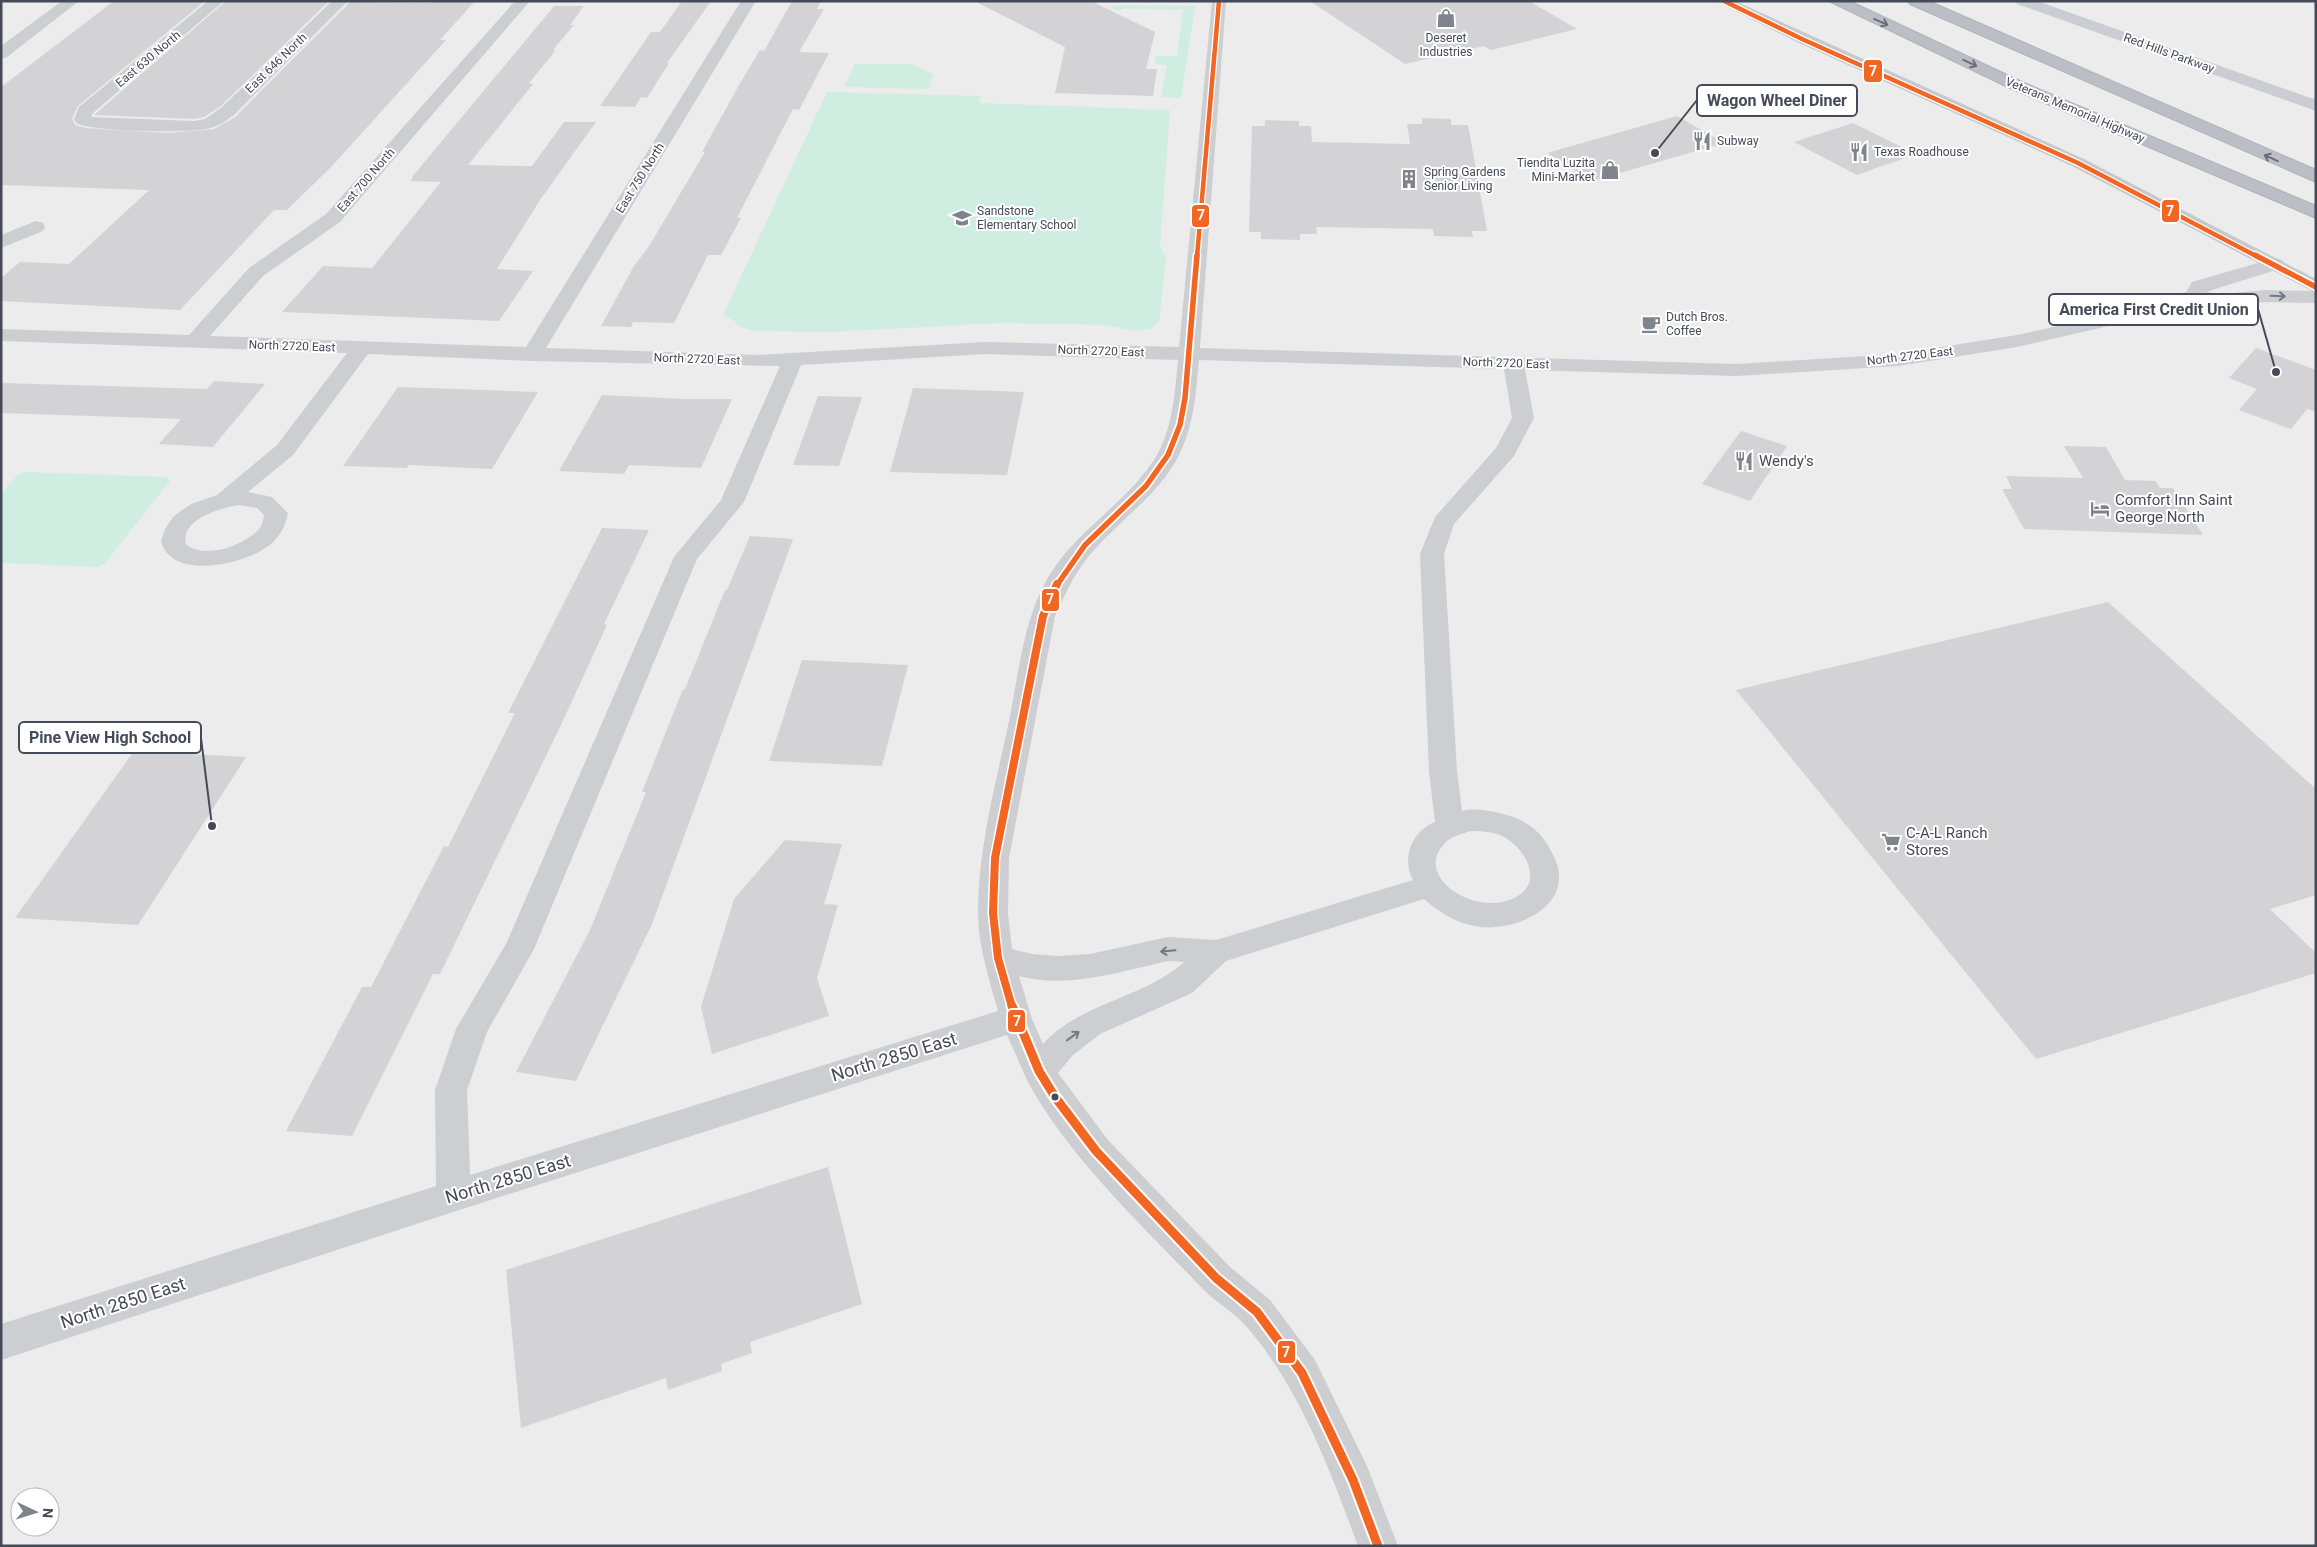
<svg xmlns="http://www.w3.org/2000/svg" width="2317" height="1547" font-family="Roboto,sans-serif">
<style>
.green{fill:#cfede1}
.building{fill:#d3d3d5}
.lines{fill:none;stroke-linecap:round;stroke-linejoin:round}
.highway-casing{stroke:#b1b3bc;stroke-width:2}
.street{fill:#cdced2;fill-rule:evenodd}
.secondary{fill:#cccdd2;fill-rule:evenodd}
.primary{fill:#c7c8cd;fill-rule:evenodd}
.highway{fill:#bcbec5;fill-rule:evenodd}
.bus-1-far3-casing{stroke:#fff;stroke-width:7}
.bus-1-far2-casing{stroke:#fff;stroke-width:9}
.bus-1-far1-casing{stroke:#fff;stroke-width:11}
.bus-1-casing{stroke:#fff;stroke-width:13}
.bus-1-far3{stroke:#f26522;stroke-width:4.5}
.bus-1-far2{stroke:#f26522;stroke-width:5.5}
.bus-1-far1{stroke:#f26522;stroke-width:8}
.bus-1{stroke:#f26522;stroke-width:9}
.oneway{stroke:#686d79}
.oneway2{stroke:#747883}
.bus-dot{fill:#444a58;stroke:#fff;stroke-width:2}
.labels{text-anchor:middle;stroke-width:4;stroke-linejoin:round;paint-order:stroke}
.far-poi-label{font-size:12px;fill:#444a58;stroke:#fff;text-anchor:start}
.far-street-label{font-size:12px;fill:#444a58;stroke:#fff}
.poi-label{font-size:15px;fill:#444a58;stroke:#fff;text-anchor:start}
.near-street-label{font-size:18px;fill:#444a58;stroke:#fff}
.leader{fill:none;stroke:#444a58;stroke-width:2}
.callout-dot{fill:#444a58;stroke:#fff;stroke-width:2}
.callout{fill:#fff;stroke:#444a58;stroke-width:2}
.callout-label{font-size:16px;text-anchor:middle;font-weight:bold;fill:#444a58}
.line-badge{stroke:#fff;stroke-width:2}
.badge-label{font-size:14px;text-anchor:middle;font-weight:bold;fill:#fff}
</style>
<rect width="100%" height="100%" fill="#edecec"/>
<g class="green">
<polygon points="1117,5 1195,6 1181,98 1161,97 1167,65 1154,64 1156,56 1177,56 1183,10 1124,9 1117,11 1110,7"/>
<polygon points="855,64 912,64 933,74 929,89 844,87"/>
<polygon points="827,92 981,96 979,103 1170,110 1160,246 1166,257 1159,322 1152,328 1137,331 1103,325 1000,323 830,332 753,331 737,326 736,322 723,315"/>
<polygon points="26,472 167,477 170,481 105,563 98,567 1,563 1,493 19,474"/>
</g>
<g class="building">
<polygon points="114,1 205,1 78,106 72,118 75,125 86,128 167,133 214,129 235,117 350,2 432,3 434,1 475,1 440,40 446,40 332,166 287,210 274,210 180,310 1,301 1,278 20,262 69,264 149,190 1,185 1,87"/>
<polygon points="226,1 329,1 221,106 204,117 194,119 94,115"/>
<polygon points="682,1 711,1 667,63 669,63 647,98 641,97 635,107 600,106 651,32 660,32"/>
<polygon points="792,1 821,1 817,9 824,9 799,52 829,53 799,110 793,109 737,218 741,218 721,255 708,255 674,323 633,322 631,327 601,326 634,266 649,246 705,152 702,152 739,85 760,50 764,51"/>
<polygon points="974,1 1091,1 1155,32 1146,69 1157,69 1153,96 1055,93 1065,47"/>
<polygon points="1310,1 1529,1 1577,29 1491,50 1484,46 1405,64"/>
<polygon points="554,6 584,6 570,25 574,25 553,50 556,50 529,83 533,84 468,165 532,166 564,122 596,122 540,200 497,269 533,271 499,321 282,312 323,266 372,268 441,182 411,181 413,176"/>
<polygon points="1677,116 1724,143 1592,181 1547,153"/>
<polygon points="1422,118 1451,119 1451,125 1468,125 1487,231 1472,231 1473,237 1434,236 1433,229 1316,227 1317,234 1300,234 1300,240 1261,239 1261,232 1249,232 1252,126 1265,126 1265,120 1299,121 1299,126 1311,126 1312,142 1410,144 1407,124 1422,124"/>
<polygon points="1853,123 1916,154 1857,175 1794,142"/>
<polygon points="2256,348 2316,370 2316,412 2307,409 2291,429 2239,410 2257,389 2229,378"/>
<polygon points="214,381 265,384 213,447 159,444 181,419 1,413 1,383 207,389"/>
<polygon points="398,387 457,389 538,392 492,469 408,465 407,468 343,466"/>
<polygon points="913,388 1024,392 1007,475 890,472"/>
<polygon points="602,395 684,399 732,399 701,468 629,465 624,474 559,471"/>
<polygon points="818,396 862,397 839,466 793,465"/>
<polygon points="1741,431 1787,446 1750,501 1702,484"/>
<polygon points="2064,446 2106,447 2125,480 2156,481 2160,488 2173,488 2203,535 2024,529 2002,489 2012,489 2006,476 2083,478"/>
<polygon points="602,528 649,530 604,624 607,625 560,727 440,974 433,974 352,1136 286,1131 362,987 371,987 444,846 448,847 515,713 508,713"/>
<polygon points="750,536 793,539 652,924 576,1081 516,1072 590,930 646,792 642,792 683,689 685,689 725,590 727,590"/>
<polygon points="2108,602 2316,789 2316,895 2270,909 2316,953 2316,973 2036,1059 1736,690"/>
<polygon points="802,660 908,665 882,766 769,761"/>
<polygon points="134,751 246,757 138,925 15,918"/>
<polygon points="785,840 842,844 824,904 838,905 817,978 829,1016 712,1054 701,1007 734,899"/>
<polygon points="828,1167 862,1304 750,1342 752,1353 721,1364 722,1371 668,1390 666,1378 521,1428 506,1270"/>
</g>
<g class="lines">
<g class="highway-casing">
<g id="highway">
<polygon points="1829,1 1849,1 2022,82 2316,206 2316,218 2010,88"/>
<polygon points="1908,1 1928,1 2316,170 2316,182 1910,4"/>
</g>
</g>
<g class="street">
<polygon points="62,1 79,1 7,57 1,59 1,46"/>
<path d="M208,1h16l-131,112 -2,4 103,4 11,-2 17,-12 110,-106h16l-114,114c-6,4 -13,10 -20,12 -18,7 -122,5 -138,-4l-2,-4 5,-12z"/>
<path d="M515,1h15l-190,221 -77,54 -53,60 316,11 215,-346h15l-210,347 213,7 226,-13 194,5 33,-346h14l-26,347 537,16 161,-10 119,-19 72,-16 97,-27 6,-10 83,-24 7,2 3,4 -3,4 -76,24 16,2 44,-4 50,1v12l-50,-1 -44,4 -28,-4 -94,26 -83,19 -119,19 -161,10 -212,-6 9,48 -20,38 -60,68 -10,30 13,217 5,40c15,-4 33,1 48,5 17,5 32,17 40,33 4,8 9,16 9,25 3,40 -53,59 -85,52 -19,-4 -35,-14 -50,-27l-198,62 -34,32 -92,41 -27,21 -15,18 50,67 121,126 41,34 45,60 52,106 31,80h-40c-28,-76 -59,-160 -113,-221 -13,-14 -30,-23 -43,-37 -58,-60 -137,-135 -175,-208 -7,-15 -13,-30 -20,-45l-554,177 -452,148v-36l435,-138 -1,-96 21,-61 50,-85 168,-387 47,-57 59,-134 -249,-5 -163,-7 -75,101 -45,37 24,5 16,16c-2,11 -6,19 -13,27 -21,24 -104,43 -114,1l4,-12 9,-13 17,-12 26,-9 60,-50 70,-92 -346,-12v-12l188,6 60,-67 77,-54zM985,354l193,6c-3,32 -5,66 -21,95 -28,47 -80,74 -108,121 -26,43 -30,97 -40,145 -13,63 -31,126 -31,191 0,34 11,67 20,99l-528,164 -3,-85 20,-58 47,-83 163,-390 47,-57 57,-137zM1199,360l305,9 8,49 -16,30 -61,69 -15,37 9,217 6,51c-23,9 -34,36 -22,58l-197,60 -48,-3 -78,17 -32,2 -26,-2 -20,-5 -4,-36 1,-55 46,-242c11,-24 21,-46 39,-66 28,-32 67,-57 86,-97 14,-29 16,-60 19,-93zM239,505l18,3 7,7c-1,5 -1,10 -5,14 -15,17 -55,31 -73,15 -6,-25 35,-36 53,-39zM1470,831c9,0 18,0 27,3 24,7 50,47 19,63 -39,22 -106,-21 -70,-55 5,-6 17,-8 24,-11zM1168,961l16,1c-41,37 -103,40 -141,82l-11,-25 -13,-43c49,13 100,-4 149,-15z"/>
<polygon points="36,221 43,223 45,227 43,231 1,248 1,235"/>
</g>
<polygon class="secondary" points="2015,1 2037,1 2316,100 2316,111 2017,4"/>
<polygon class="primary" points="1716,1 1735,1 2084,159 2316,279 2316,293 2072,166 1797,42"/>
<use href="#highway" class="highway"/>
<g class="bus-1-far3-casing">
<g id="bus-1-far3">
<polyline points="1724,1 1802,39 2078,163 2258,257"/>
<polyline points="1197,257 1219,1"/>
</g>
</g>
<g class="bus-1-far2-casing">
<g id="bus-1-far2">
<polyline points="2255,255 2316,287"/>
<polyline points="1057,585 1085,545 1146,486 1168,455 1180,425 1185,398 1197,255"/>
</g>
</g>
<g class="bus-1-far1-casing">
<polyline id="bus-1-far1" points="1012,1007 998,958 993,913 995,858 1043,616 1057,584"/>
</g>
<g class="bus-1-casing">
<polyline id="bus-1" points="1012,1006 1039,1071 1055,1097 1096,1151 1216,1278 1257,1312 1302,1373 1353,1480 1378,1546"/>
</g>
<use href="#bus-1-far3" class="bus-1-far3"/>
<use href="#bus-1-far2" class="bus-1-far2"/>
<use href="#bus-1-far1" class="bus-1-far1"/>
<use href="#bus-1" class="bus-1"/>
</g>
<defs><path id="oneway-shaft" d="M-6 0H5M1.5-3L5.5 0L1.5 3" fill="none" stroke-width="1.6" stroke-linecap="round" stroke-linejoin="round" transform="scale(1.25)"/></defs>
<g class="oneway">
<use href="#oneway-shaft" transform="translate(1881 22) rotate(25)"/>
<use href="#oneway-shaft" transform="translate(1970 63) rotate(25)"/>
<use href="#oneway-shaft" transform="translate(2271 158) rotate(-156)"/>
</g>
<g class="oneway2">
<use href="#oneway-shaft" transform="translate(2278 296) rotate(2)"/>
<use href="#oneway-shaft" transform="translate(1168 951) rotate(175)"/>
<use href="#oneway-shaft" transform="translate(1073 1036) rotate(-36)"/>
</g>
<defs>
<g id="shop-bare" transform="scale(1.5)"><path d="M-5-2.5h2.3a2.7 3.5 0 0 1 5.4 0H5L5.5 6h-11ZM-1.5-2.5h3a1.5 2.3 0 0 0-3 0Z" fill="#7f838c" stroke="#fff" stroke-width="2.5" paint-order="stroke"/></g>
<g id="restaurant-bare" transform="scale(1.5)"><path d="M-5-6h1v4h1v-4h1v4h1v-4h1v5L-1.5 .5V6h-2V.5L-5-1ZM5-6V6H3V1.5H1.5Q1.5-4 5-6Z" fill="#7f838c" stroke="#fff" stroke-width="2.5" paint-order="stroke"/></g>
<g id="building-bare" transform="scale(1.5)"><path d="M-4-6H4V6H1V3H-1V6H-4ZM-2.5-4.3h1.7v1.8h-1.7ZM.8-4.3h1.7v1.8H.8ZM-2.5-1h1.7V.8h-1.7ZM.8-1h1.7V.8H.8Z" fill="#7f838c" stroke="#fff" stroke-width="2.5" paint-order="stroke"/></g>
<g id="school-bare" transform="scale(1.5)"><path d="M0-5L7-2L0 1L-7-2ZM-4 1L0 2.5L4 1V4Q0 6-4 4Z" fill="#7f838c" stroke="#fff" stroke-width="2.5" paint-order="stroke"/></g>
<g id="cafe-bare" transform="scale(1.5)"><path d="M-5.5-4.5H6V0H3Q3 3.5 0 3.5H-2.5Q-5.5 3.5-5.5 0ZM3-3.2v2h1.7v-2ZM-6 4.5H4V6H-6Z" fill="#7f838c" stroke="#fff" stroke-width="2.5" paint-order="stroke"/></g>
<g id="hotel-bare" transform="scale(1.5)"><path d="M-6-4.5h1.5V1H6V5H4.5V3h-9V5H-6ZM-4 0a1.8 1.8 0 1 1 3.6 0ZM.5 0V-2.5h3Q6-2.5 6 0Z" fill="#7f838c" stroke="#fff" stroke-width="2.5" paint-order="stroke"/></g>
<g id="supermarket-bare" transform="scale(1.5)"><path d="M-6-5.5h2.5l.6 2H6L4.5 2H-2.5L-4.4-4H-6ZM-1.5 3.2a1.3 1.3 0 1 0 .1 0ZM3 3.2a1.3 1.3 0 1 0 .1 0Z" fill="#7f838c" stroke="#fff" stroke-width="2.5" paint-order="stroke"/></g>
</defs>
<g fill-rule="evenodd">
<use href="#shop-bare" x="1446" y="18"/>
<use href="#restaurant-bare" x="1702" y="141"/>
<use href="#restaurant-bare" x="1859" y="152"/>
<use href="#shop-bare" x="1610" y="170"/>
<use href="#building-bare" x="1409" y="179"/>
<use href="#school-bare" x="962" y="218"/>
<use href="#cafe-bare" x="1651" y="324"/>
<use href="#restaurant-bare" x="1744" y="461"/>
<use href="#hotel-bare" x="2100" y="509"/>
<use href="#supermarket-bare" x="1891" y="842"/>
</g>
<circle class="bus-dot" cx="1055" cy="1097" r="4.5"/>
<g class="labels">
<g class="far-poi-label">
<text x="1446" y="42" text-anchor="middle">Deseret<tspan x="1446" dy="14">Industries</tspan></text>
<text x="1717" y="145">Subway</text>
<text x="1874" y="156">Texas Roadhouse</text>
<text x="1595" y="167" text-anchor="end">Tiendita Luzita<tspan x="1595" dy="14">Mini-Market</tspan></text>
<text x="1424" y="176">Spring Gardens<tspan x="1424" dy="14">Senior Living</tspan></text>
<text x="977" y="215">Sandstone<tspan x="977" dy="14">Elementary School</tspan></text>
<text x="1666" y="321">Dutch Bros.<tspan x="1666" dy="14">Coffee</tspan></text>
</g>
<g class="far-street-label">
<text transform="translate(2169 53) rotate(20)" y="4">Red Hills Parkway</text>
<text transform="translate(148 59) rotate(-40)" y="4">East 630 North</text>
<text transform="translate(276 63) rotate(-44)" y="4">East 646 North</text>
<text transform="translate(2075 110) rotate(23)" y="4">Veterans Memorial Highway</text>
<text transform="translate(640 178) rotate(-58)" y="4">East 750 North</text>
<text transform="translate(366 180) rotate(-49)" y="4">East 700 North</text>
<text transform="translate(292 346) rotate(2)" y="4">North 2720 East</text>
<text transform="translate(1101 351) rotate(2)" y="4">North 2720 East</text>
<text transform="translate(1910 356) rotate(-7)" y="4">North 2720 East</text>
<text transform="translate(697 359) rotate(2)" y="4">North 2720 East</text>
<text transform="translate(1506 363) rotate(2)" y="4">North 2720 East</text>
</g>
<g class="poi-label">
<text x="1759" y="466">Wendy's</text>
<text x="2115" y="505">Comfort Inn Saint<tspan x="2115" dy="17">George North</tspan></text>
<text x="1906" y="838">C-A-L Ranch<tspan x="1906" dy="17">Stores</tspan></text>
</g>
<g class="near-street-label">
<text transform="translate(894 1057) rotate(-17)" y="6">North 2850 East</text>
<text transform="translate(508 1179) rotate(-17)" y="6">North 2850 East</text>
<text transform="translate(123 1303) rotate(-18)" y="6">North 2850 East</text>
</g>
</g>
<path class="leader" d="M1655 153L1697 100M2276 372L2258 309M212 826L201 738"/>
<g class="callout-dot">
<circle cx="1655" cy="153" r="5"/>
<circle cx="2276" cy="372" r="5"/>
<circle cx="212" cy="826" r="5"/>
</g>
<g class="callout">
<rect x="1697" y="85" width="160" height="31" rx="5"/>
<rect x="2049" y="294" width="209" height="31" rx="5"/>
<rect x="19" y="722" width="182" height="31" rx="5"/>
</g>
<g class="callout-label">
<text x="1777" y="106">Wagon Wheel Diner</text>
<text x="2154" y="315">America First Credit Union</text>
<text x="110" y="743">Pine View High School</text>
</g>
<g class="line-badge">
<rect x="1863" y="59" width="20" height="24" rx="5" fill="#f26522"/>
<rect x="2161" y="199" width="19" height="24" rx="5" fill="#f26522"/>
<rect x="1191" y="204" width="19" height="24" rx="5" fill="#f26522"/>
<rect x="1041" y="588" width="19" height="24" rx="5" fill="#f26522"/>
<rect x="1007" y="1009" width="19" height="24" rx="5" fill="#f26522"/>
<rect x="1277" y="1340" width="19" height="24" rx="5" fill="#f26522"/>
</g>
<g class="badge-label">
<text x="1873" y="76">7</text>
<text x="2170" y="216">7</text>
<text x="1201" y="220">7</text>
<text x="1050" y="604">7</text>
<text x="1017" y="1026">7</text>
<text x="1286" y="1357">7</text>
</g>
<rect width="2317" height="1547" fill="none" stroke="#444a58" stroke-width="5"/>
<g transform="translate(35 1512) rotate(94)"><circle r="24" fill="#ffffff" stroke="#b4b7bc"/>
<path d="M0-4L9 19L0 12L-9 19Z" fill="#7f838c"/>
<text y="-8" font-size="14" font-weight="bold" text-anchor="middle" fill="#444a58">N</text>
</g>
</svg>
